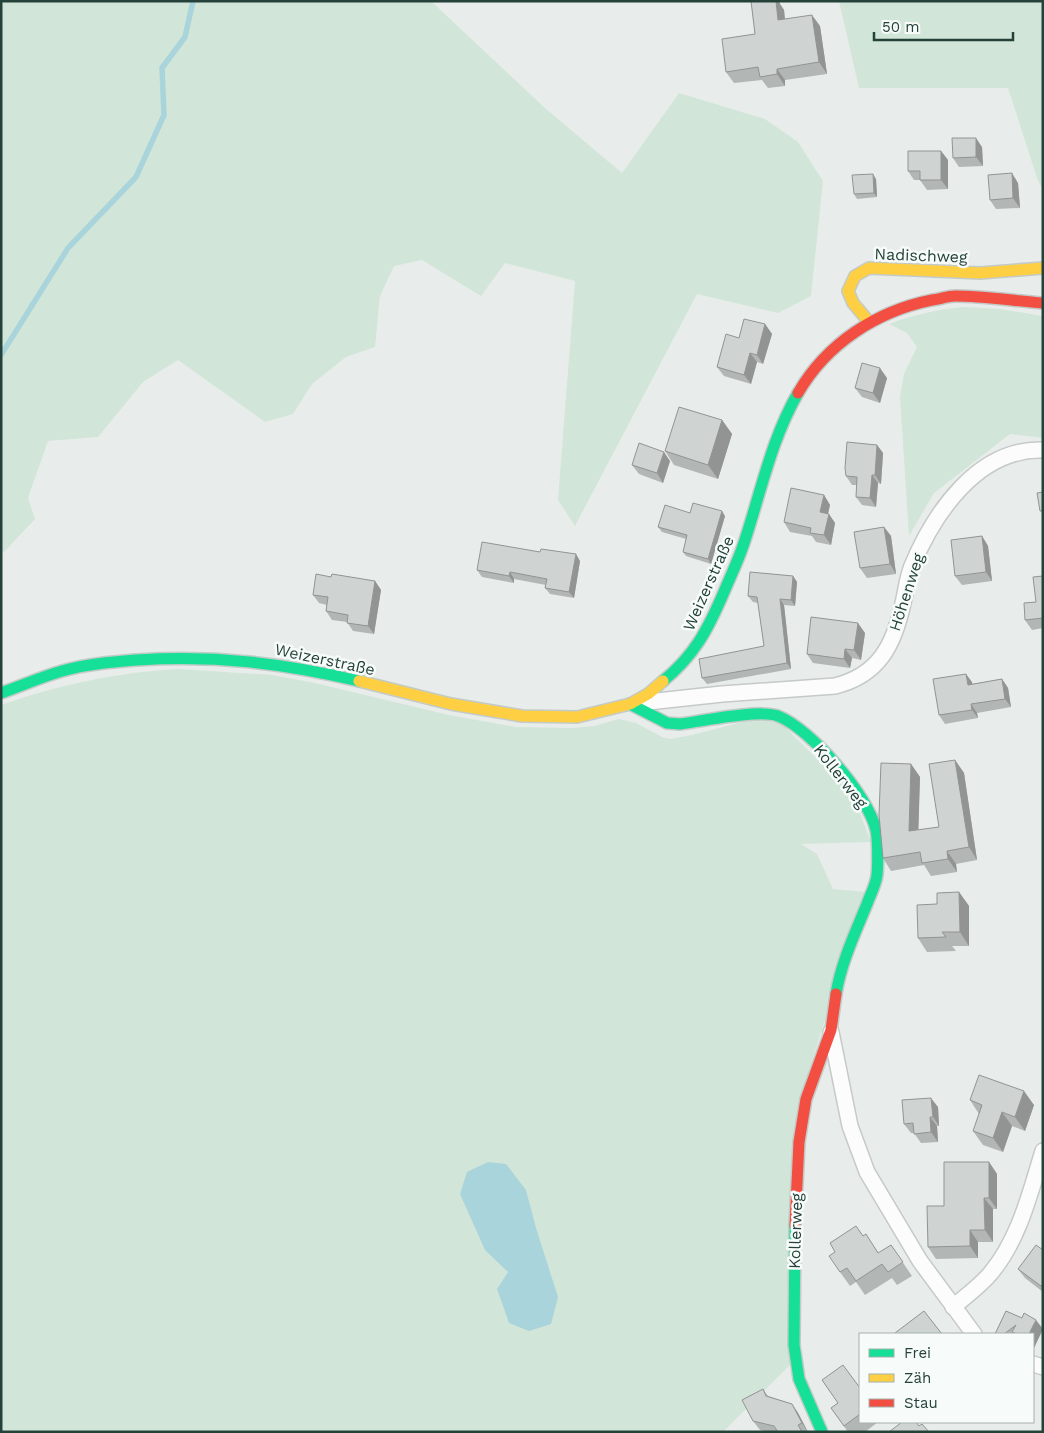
<svg xmlns="http://www.w3.org/2000/svg" width="1044" height="1433" font-family="'Work Sans',sans-serif">
<style>
.green{fill:#d1e6d8;fill-rule:evenodd}
.water{fill:#a9d4db}
.lines{fill:none;stroke-linecap:round;stroke-linejoin:round}
.stream{stroke:#a9d4db;stroke-width:5.5}
.street-casing{stroke:#c5cac8;stroke-width:18}
.fast-casing{stroke:#c3cbc8;stroke-width:14}
.slow-casing{stroke:#c3cbc8;stroke-width:14}
.jam-casing{stroke:#c3cbc8;stroke-width:14}
.street{stroke:#fcfcfc;stroke-width:15}
.fast{stroke:#16e098;stroke-width:11}
.slow{stroke:#ffcf43;stroke-width:11}
.jam{stroke:#f24e42;stroke-width:11}
.wall{fill:#b2b6b5}
.shaded-wall{fill:#919493}
.building{fill:#cfd4d2;stroke:#919493}
.labels{text-anchor:middle;stroke-width:5;stroke-linejoin:round;paint-order:stroke}
.street-label{font-size:16px;fill:#24423a;stroke:#f7fbf9}
</style>
<rect width="100%" height="100%" fill="#e8edeb"/>
<g class="green">
<polygon points="1,1 431,1 546,109 622,173 679,93 765,119 798,142 823,181 811,296 778,313 697,294 575,526 558,500 575,281 505,263 481,296 422,260 394,266 380,296 375,347 346,357 312,384 293,414 265,422 178,360 143,382 98,437 48,441 28,498 35,519 5,551 1,553"/>
<polygon points="839,1 1043,1 1043,189 1038,181 1008,88 859,88"/>
<path d="M964,307l36,2 43,7v122l-33,-4 -76,59 -25,43 -9,-139 4,-23 13,-27 -10,-14 -18,-9c24,-9 49,-15 75,-17z"/>
<path d="M178,669l94,6 43,8 134,32 67,12 55,1 23,-2 25,-7 17,4 26,14 8,2 22,-4 62,-16 27,4 72,72 18,47 -70,2 16,10 16,35 33,3 -65,203 -11,270 -67,67h-722v-727c61,-21 113,-32 177,-36zM526,1190l11,41 -40,58 11,-17z"/>
</g>
<polygon class="water" points="488,1162 506,1164 526,1190 537,1231 558,1297 551,1324 529,1331 509,1323 497,1289 508,1272 485,1250 460,1194 467,1172"/>
<g class="lines">
<polyline class="stream" points="1,355 68,248 136,177 164,115 162,68 185,37 193,1"/>
<g class="street-casing">
<g id="street">
<path d="M639,703l83,-9 113,-8c44,-11 59,-41 68,-83 3,-12 4,-25 9,-37 22,-53 66,-118 131,-116"/>
<polyline points="831,1032 850,1126 867,1172 920,1261 974,1334"/>
<path d="M953,1307c13,-11 27,-21 37,-33 29,-34 40,-81 53,-123"/>
<polyline points="1033,1364 1043,1367"/>
</g>
</g>
<g class="fast-casing">
<g id="fast">
<path d="M663,681c32,-26 45,-52 61,-89 7,-17 15,-33 20,-49 17,-51 27,-103 54,-150"/>
<path d="M1,693c20,-7 40,-16 61,-22 24,-7 50,-9 75,-11 78,-5 146,3 222,21"/>
<path d="M630,704l37,19 13,1c22,-3 79,-15 98,-8 33,13 90,79 98,114 2,8 2,36 1,45 -1,10 -7,20 -10,29 -12,29 -26,59 -31,90"/>
<polyline points="795,1225 794,1345 799,1379 822,1432"/>
</g>
</g>
<g class="slow-casing">
<g id="slow">
<polyline points="869,322 853,303 848,291 855,276 869,268 980,273 1043,268"/>
<polyline points="359,681 451,704 522,716 577,717 630,704 648,694 663,681"/>
</g>
</g>
<g class="jam-casing">
<g id="jam">
<path d="M798,393c29,-50 79,-82 134,-93 8,-1 16,-4 23,-4 28,0 60,5 88,7"/>
<polyline points="795,1225 799,1142 806,1099 831,1030 836,994"/>
</g>
</g>
<use href="#street" class="street"/>
<use href="#fast" class="fast"/>
<use href="#slow" class="slow"/>
<use href="#jam" class="jam"/>
</g>
<g class="wall">
<polygon points="751,1 779,1 780,4 784,10 785,19 820,26 827,74 785,80 785,86 768,88 762,80 734,83 726,72 755,34"/>
<polygon points="982,147 983,166 959,167 953,158"/>
<polygon points="941,151 948,160 948,189 927,190 920,180 914,180 908,171"/>
<polygon points="876,179 877,197 857,199 854,194"/>
<polygon points="1018,183 1020,208 996,209 990,200"/>
<polygon points="765,324 772,334 763,364 757,362 751,384 724,376 717,367 739,338"/>
<polygon points="887,378 880,403 862,397 855,388"/>
<polygon points="722,420 732,434 718,479 674,465 665,451"/>
<polygon points="877,445 883,453 881,484 878,483 876,507 862,505 856,497 857,485 852,485 846,476"/>
<polygon points="670,461 663,483 639,474 632,465"/>
<polygon points="824,495 830,505 828,514 835,523 831,545 816,542 812,536 790,532 784,522"/>
<polygon points="690,513 725,516 711,564 686,556 683,552 686,539 662,532 658,527"/>
<polygon points="884,527 891,536 896,574 867,578 860,568"/>
<polygon points="982,536 988,546 992,581 962,585 955,576"/>
<polygon points="580,561 574,598 550,594 545,588 546,585 514,579 514,583 482,577 477,570"/>
<polygon points="793,576 797,582 795,606 784,605 791,669 707,684 702,678 764,646 758,603 753,602 748,596"/>
<polygon points="1043,576 1043,628 1032,630 1025,620 1036,602"/>
<polygon points="331,577 375,581 381,590 374,634 353,631 347,622 332,620 326,611 327,605 319,603 313,595"/>
<polygon points="865,633 861,660 852,658 850,668 813,663 807,654"/>
<polygon points="966,674 972,684 1002,679 1008,688 1011,707 977,713 978,718 945,724 939,715"/>
<polygon points="955,760 964,773 977,860 956,864 957,872 931,876 924,865 891,871 883,858 911,764 920,777 918,830 939,827"/>
<polygon points="959,892 969,906 969,946 952,946 956,951 927,952 918,938 937,904"/>
<polygon points="970,1100 1034,1105 1025,1131 1012,1126 1003,1152 983,1145 973,1131 979,1114"/>
<polygon points="938,1107 939,1126 937,1126 938,1142 921,1143 914,1133 911,1133 904,1124"/>
<polygon points="989,1162 997,1174 997,1209 993,1209 993,1242 978,1242 978,1258 936,1259 928,1247"/>
<polygon points="863,1235 879,1253 891,1245 912,1276 897,1285 892,1278 865,1295 856,1282 850,1286 840,1272"/>
<polygon points="1043,1250 1043,1292 1025,1278 1018,1269"/>
<polygon points="1006,1311 1043,1329 1033,1350 1033,1334 995,1334"/>
<polygon points="822,1380 860,1388 860,1422 878,1422 865,1432 848,1432 831,1408 838,1403"/>
<polygon points="763,1389 768,1396 792,1404 798,1413 808,1432 767,1432 760,1430 753,1421"/>
</g>
<g class="shaded-wall">
<polygon points="774,1 779,1 780,4 784,10 786,32 778,20"/>
<polygon points="812,15 820,26 827,74 819,62"/>
<polygon points="777,69 785,80 785,86 777,74"/>
<polygon points="976,138 982,147 983,166 976,157"/>
<polygon points="941,151 948,160 948,189 941,180"/>
<polygon points="1012,173 1018,183 1020,208 1013,198"/>
<polygon points="873,174 876,179 877,197 874,193"/>
<polygon points="765,324 772,334 763,364 757,355"/>
<polygon points="750,353 757,362 751,384 744,375"/>
<polygon points="880,368 887,378 880,403 873,393"/>
<polygon points="722,420 732,434 718,479 708,465"/>
<polygon points="877,445 883,453 881,484 875,475"/>
<polygon points="664,452 670,461 663,483 657,473"/>
<polygon points="872,475 878,483 876,507 870,498"/>
<polygon points="824,495 830,505 826,522 820,512"/>
<polygon points="722,511 725,516 711,564 708,559"/>
<polygon points="829,514 835,523 831,545 824,535"/>
<polygon points="884,527 891,536 896,574 890,564"/>
<polygon points="982,536 988,546 992,581 986,572"/>
<polygon points="576,554 580,561 574,598 569,592"/>
<polygon points="510,572 514,579 514,583 509,576"/>
<polygon points="793,576 797,582 795,606 791,600"/>
<polygon points="375,581 381,590 374,634 368,626"/>
<polygon points="780,599 784,605 791,669 787,663"/>
<polygon points="858,623 865,633 861,660 854,650"/>
<polygon points="845,649 852,658 850,668 844,659"/>
<polygon points="966,674 972,682 974,693 968,685"/>
<polygon points="1002,679 1008,688 1011,707 1005,699"/>
<polygon points="971,704 977,713 978,718 972,710"/>
<polygon points="955,760 964,773 977,860 969,847"/>
<polygon points="911,764 920,777 918,844 909,831"/>
<polygon points="947,851 956,864 957,872 948,859"/>
<polygon points="959,892 969,906 969,946 960,932"/>
<polygon points="1024,1091 1034,1105 1025,1131 1015,1117"/>
<polygon points="931,1098 938,1107 939,1126 933,1117"/>
<polygon points="1002,1112 1012,1126 1003,1152 993,1138"/>
<polygon points="930,1117 937,1126 938,1142 931,1132"/>
<polygon points="989,1162 997,1174 997,1209 989,1198"/>
<polygon points="984,1198 993,1209 993,1242 985,1230"/>
<polygon points="970,1230 978,1242 978,1258 970,1246"/>
<polygon points="1036,1320 1043,1329 1033,1350 1033,1334 1029,1334"/>
<polygon points="792,1404 798,1413 808,1432 802,1423"/>
</g>
<g class="building">
<polygon points="751,1 776,1 778,20 812,15 819,62 777,69 777,74 760,77 758,67 726,72 722,39 755,34"/>
<polygon points="952,138 976,138 976,157 953,158"/>
<polygon points="908,151 941,151 941,180 920,180 920,171 908,171"/>
<polygon points="1012,173 1013,198 990,200 988,175"/>
<polygon points="873,174 874,193 854,194 852,175"/>
<polygon points="744,319 765,324 757,355 750,353 744,375 717,367 726,334 739,338"/>
<polygon points="862,363 880,368 873,393 855,388"/>
<polygon points="679,407 722,420 708,465 665,451"/>
<polygon points="847,442 877,445 875,475 872,475 870,498 856,497 857,477 846,476 845,468"/>
<polygon points="639,443 664,452 657,473 632,465"/>
<polygon points="791,488 824,495 820,512 829,514 824,535 810,533 811,528 784,522"/>
<polygon points="1043,492 1043,511 1040,511 1037,493"/>
<polygon points="693,503 722,511 708,559 683,552 687,535 658,527 665,505 690,513"/>
<polygon points="884,527 890,564 860,568 854,532"/>
<polygon points="982,536 986,572 955,576 951,540"/>
<polygon points="482,542 540,552 541,549 576,554 569,592 545,588 547,579 510,572 509,576 477,570"/>
<polygon points="750,572 793,576 791,600 780,599 787,663 702,678 699,659 764,646 757,597 748,596"/>
<polygon points="316,574 331,577 332,574 375,581 368,626 347,623 348,615 326,611 328,597 313,595"/>
<polygon points="1043,576 1043,618 1025,620 1024,603 1036,602 1033,577"/>
<polygon points="811,617 858,623 854,650 845,649 844,659 807,654"/>
<polygon points="966,674 968,685 1002,679 1005,699 971,704 972,710 939,715 933,679"/>
<polygon points="955,760 969,847 947,851 948,859 922,863 920,852 883,858 879,815 881,763 911,764 909,831 939,827 929,764"/>
<polygon points="959,892 960,932 942,932 946,937 918,938 917,905 937,904 937,893"/>
<polygon points="979,1075 1024,1091 1015,1117 1002,1112 993,1138 973,1131 982,1105 970,1100"/>
<polygon points="931,1098 933,1117 930,1117 931,1132 914,1134 913,1123 904,1124 902,1100"/>
<polygon points="944,1162 989,1162 989,1198 984,1198 985,1230 970,1230 970,1246 928,1247 927,1206 944,1206"/>
<polygon points="856,1226 863,1236 866,1234 878,1253 891,1245 903,1262 888,1272 882,1264 856,1281 847,1268 840,1272 829,1256 835,1252 830,1243"/>
<polygon points="1036,1245 1043,1250 1043,1284 1041,1286 1018,1269"/>
<polygon points="924,1311 942,1334 896,1334 895,1333"/>
<polygon points="1006,1311 1022,1318 1024,1313 1036,1320 1029,1334 1014,1334 1015,1333 1012,1332 1016,1325 1004,1334 995,1334"/>
<polygon points="843,1365 860,1388 860,1414 844,1426 831,1408 838,1403 822,1380"/>
<polygon points="763,1389 766,1396 792,1404 802,1423 798,1425 802,1432 778,1432 774,1426 753,1421 742,1400"/>
<polygon points="902,1422 916,1422 919,1426 922,1424 929,1432 889,1432"/>
</g>
<g class="labels">
<g class="street-label">
<text transform="translate(921 255) rotate(2)" y="6">Nadischweg</text>
<text transform="translate(708 583) rotate(-66)" y="6">Weizerstraße</text>
<text transform="translate(906 592) rotate(-72)" y="6">Höhenweg</text>
<text transform="translate(325 659) rotate(12)" y="6">Weizerstraße</text>
<text transform="translate(841 776) rotate(52)" y="6">Kollerweg</text>
<text transform="translate(795 1231) rotate(-88)" y="6">Kollerweg</text>
</g>
</g>
<rect width="1044" height="1433" fill="none" stroke="#24423a" stroke-width="5"/>
<rect x="859" y="1333" width="175" height="90" fill="#f7fbf9" stroke="#a3b1ad"/>
<rect x="869" y="1349" width="25" height="8" fill="#16e098" stroke="#a3b1ad"/>
<text x="904" y="1358" font-size="15" fill="#24423a">Frei</text>
<rect x="869" y="1374" width="25" height="8" fill="#ffcf43" stroke="#a3b1ad"/>
<text x="904" y="1383" font-size="15" fill="#24423a">Zäh</text>
<rect x="869" y="1399" width="25" height="8" fill="#f24e42" stroke="#a3b1ad"/>
<text x="904" y="1408" font-size="15" fill="#24423a">Stau</text>
<path d="M874 32v8h139v-8" fill="none" stroke="#24423a" stroke-width="2.5"/>
<text x="882" y="32" font-size="15" fill="#24423a" stroke="#f7fbf9" stroke-width="4" paint-order="stroke">50 m</text>
</svg>
